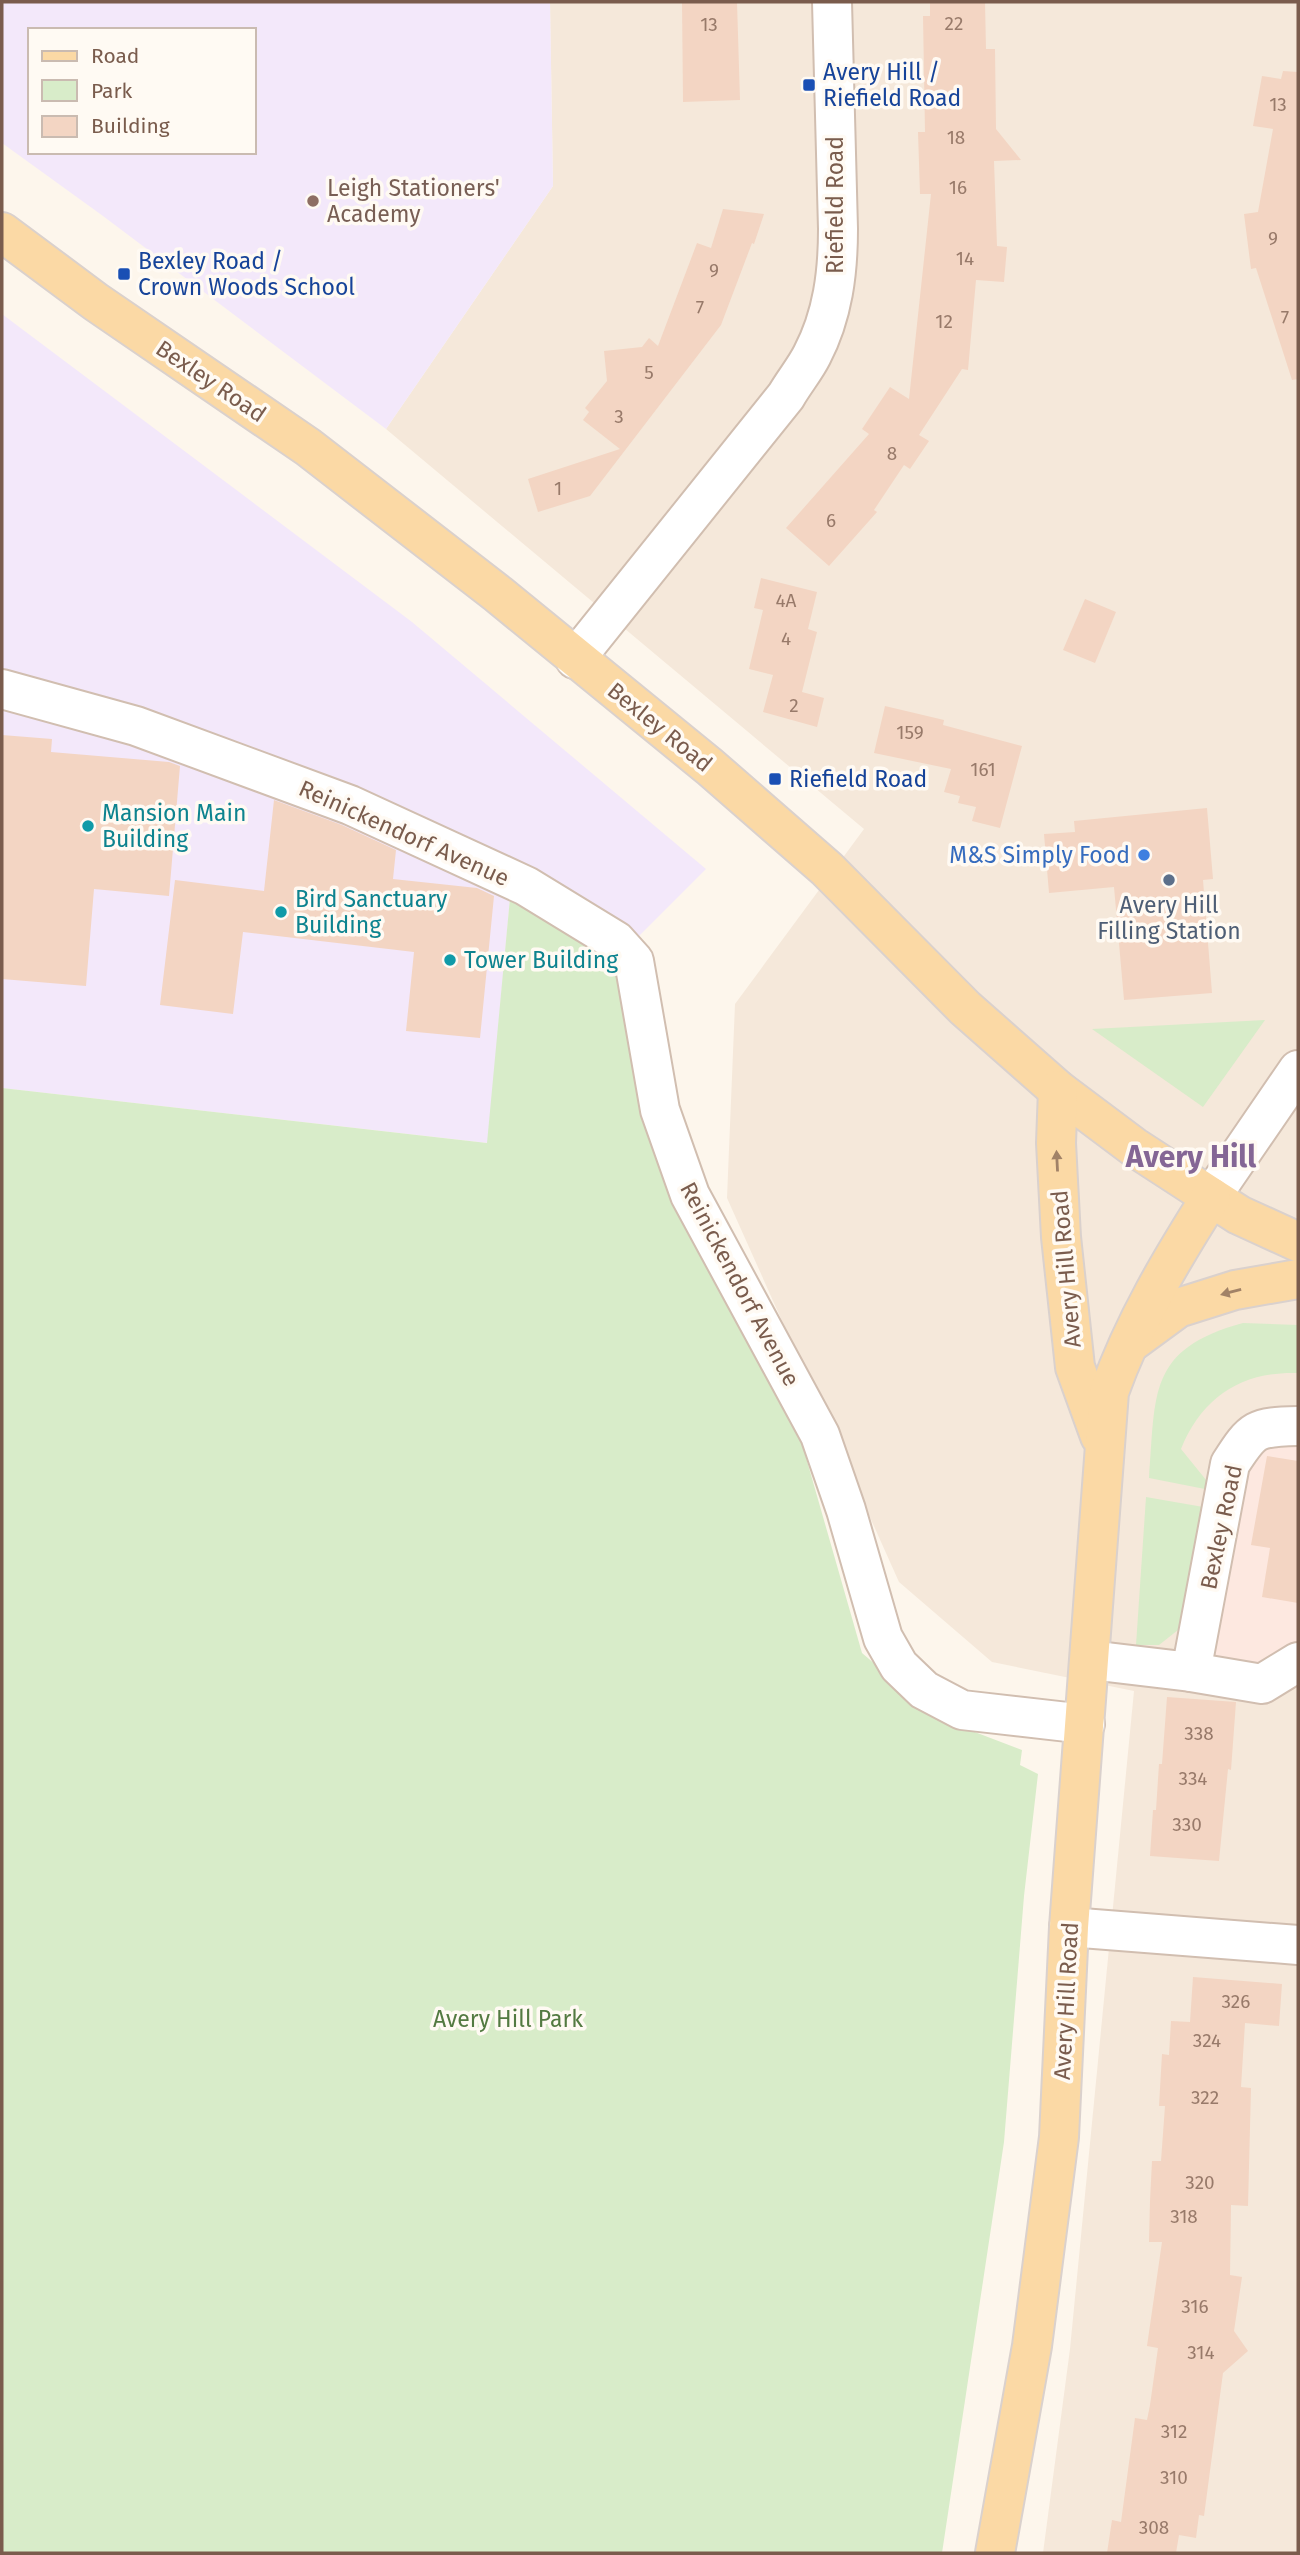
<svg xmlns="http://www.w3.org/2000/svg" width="1300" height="2555" font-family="'Fira Sans',sans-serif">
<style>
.residential{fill:#f5e8da}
.commercial{fill:#fde8e0}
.education{fill:#f3e8fa;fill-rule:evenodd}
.green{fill:#d8ecc9}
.building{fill:#f3d5c3}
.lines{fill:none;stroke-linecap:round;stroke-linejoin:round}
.minor-casing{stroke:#d1beb0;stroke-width:42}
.major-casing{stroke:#dad1cd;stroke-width:42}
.minor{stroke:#fff;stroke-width:38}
.major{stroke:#fbd9a5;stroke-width:38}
.oneway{fill:#a18267}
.transit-dot{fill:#1a4fb4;stroke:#fffaf3;stroke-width:2.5}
.education-dot{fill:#8d6e63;stroke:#fffaf3;stroke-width:2.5}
.culture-dot{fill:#0f9aa8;stroke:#fffaf3;stroke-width:2.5}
.shop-dot{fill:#3f7fe0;stroke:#fffaf3;stroke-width:2.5}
.service-dot{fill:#5c6f8a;stroke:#fffaf3;stroke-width:2.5}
.labels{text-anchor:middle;stroke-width:7;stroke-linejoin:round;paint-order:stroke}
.number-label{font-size:19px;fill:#987a6a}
.transit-label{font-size:23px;fill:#164399;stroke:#fffaf3;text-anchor:start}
.education-label{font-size:23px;fill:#785e54;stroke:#fffaf3;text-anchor:start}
.street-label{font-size:23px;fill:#7a5c4d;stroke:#fffaf3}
.culture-label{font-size:23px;fill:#0d838f;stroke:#fffaf3;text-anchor:start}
.shop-label{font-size:23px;fill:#366cbe;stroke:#fffaf3;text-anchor:end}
.service-label{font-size:23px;fill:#4e5e75;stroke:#fffaf3}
.park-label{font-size:23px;fill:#537a41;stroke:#fffaf3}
.district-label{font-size:30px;font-weight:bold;fill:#846695;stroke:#fffaf3}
</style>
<rect width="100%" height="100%" fill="#fdf6ec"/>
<polygon class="residential" points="550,2 1298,2 1298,2553 1043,2553 1070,2349 1134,1691 992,1662 899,1582 727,1198 735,1004 864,829 386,429 553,186"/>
<polygon class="commercial" points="1298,1426 1298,1659 1191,1672 1230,1464"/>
<g class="education">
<path d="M2,2h548l3,184 -167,243 -283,-213 -101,-73zM30,30h224v122h-224z"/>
<polygon points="2,314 412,622 706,869 614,961 510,898 488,1143 2,1088"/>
</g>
<g class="green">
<polygon points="510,898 614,961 671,1200 799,1433 862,1653 938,1718 1022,1750 1020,1765 1038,1774 1024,1896 1004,2142 942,2553 2,2553 2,1088 487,1143"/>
<polygon points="1265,1020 1203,1107 1092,1029"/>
<path d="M1243,1323l55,2v48c-56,-2 -96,24 -117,76l34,42 -66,-13c7,-84 -2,-129 94,-155z"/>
<polygon points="1146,1497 1209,1508 1189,1613 1178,1630 1159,1645 1136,1645"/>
</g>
<g class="building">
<polygon points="682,2 737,2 740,100 683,102"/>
<polygon points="930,2 985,2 986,49 995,49 996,129 1021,160 994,161 997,246 1007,247 1004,282 976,280 968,370 962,369 919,435 929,441 910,469 904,465 874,510 877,512 829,566 786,528 869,434 862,429 890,387 909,399 931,194 920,194 918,132 925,132 923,16 930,16"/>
<polygon points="1283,71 1298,72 1298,379 1292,380 1256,268 1251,269 1244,214 1258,212 1273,129 1253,126 1262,76 1281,79"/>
<polygon points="723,209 764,214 754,244 752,243 721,325 590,496 538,512 528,479 620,449 583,420 589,412 585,408 607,381 604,351 642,347 649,338 658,346 697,243 711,248"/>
<polygon points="761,578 817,592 808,629 817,632 802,692 824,698 817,727 763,712 773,675 749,669 763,610 754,608"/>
<polygon points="1085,599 1116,612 1095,663 1063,650"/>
<polygon points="885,706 944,720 943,725 1022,746 1000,828 972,821 976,807 958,803 960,796 944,792 951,769 874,753"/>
<polygon points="2,735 52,739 51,752 169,762 180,766 169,896 94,889 86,986 2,979"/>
<polygon points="274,800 342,825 396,850 393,879 477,888 494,896 480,1038 406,1031 414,952 243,932 233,1014 160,1005 175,880 264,891"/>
<polygon points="1207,808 1213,879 1203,880 1212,993 1124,1000 1114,887 1049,893 1044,834 1075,832 1074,821"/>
<polygon points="1267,1456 1298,1461 1298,1603 1262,1597 1270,1548 1251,1545"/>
<polygon points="1167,1697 1236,1702 1231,1770 1228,1769 1219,1861 1150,1856 1153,1810 1156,1810 1159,1764 1162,1764"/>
<polygon points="1193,1977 1282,1984 1279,2026 1245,2023 1241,2087 1251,2088 1248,2206 1231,2205 1230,2275 1242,2277 1234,2331 1248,2351 1223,2373 1204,2516 1199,2515 1196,2538 1179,2535 1176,2553 1107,2553 1112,2520 1121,2522 1135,2418 1147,2420 1150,2405 1158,2348 1147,2346 1162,2242 1149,2242 1150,2201 1152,2161 1161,2161 1165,2106 1159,2106 1162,2054 1169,2055 1171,2021 1190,2022"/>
</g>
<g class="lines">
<g class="minor-casing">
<g id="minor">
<path d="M575,659l211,-263c8,-14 19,-27 26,-41 21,-40 26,-83 26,-126l-6,-227"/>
<polyline points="2,689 136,726 350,805 526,886 616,941 634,961 660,1110 690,1195 820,1435 846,1510 883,1638 899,1666 924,1690 962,1710 1085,1724"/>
<polyline points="1211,1197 1298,1070"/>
<path d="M1090,1660l101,12 39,-208c23,-36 25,-37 68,-38"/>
<polyline points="1191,1672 1262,1684 1298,1662"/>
<polyline points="1069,1927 1298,1945"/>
</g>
</g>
<g class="major-casing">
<g id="major">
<polyline points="2,232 96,302 308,447 498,594 710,767 827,869 965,1008 1058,1090 1134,1147 1211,1197 1239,1215 1298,1242"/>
<polyline points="1058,1090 1056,1143 1061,1237 1075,1367 1100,1436"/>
<polyline points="1133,1341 1178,1308 1235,1290 1298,1279"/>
<path d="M995,2553l37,-207 27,-209 10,-210 40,-535c25,-70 62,-132 102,-195"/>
</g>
</g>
<use href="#minor" class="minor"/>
<use href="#major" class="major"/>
</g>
<defs><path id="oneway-solid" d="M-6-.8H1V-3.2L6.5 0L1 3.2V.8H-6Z" transform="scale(1.75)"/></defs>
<g class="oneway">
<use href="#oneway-solid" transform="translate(1057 1161) rotate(-93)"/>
<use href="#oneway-solid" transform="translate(1231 1292) rotate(165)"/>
</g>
<g class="transit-dot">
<rect x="802" y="78" width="14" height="14" rx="3.5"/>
<rect x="117" y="267" width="14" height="14" rx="3.5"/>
<rect x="768" y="772" width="14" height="14" rx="3.5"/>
</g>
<circle class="education-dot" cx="313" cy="201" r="7"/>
<g class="culture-dot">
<circle cx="88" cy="826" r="7"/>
<circle cx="281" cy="912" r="7"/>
<circle cx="450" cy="960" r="7"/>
</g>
<circle class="shop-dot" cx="1144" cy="855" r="7"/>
<circle class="service-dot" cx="1169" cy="880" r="7"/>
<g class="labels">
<g class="number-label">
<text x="954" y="30">22</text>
<text x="709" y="31">13</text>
<text x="1278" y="111">13</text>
<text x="956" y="144">18</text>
<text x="958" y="194">16</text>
<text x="1273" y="245">9</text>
<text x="965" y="265">14</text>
<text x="714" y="277">9</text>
<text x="700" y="314">7</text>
<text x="1285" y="324">7</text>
<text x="944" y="328">12</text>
<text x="649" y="379">5</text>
<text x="619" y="423">3</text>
<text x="892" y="460">8</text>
<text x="558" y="495">1</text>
<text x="831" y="527">6</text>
<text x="786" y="607">4A</text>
<text x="786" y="645">4</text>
<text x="794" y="712">2</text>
<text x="910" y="739">159</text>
<text x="983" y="776">161</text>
<text x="1199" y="1740">338</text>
<text x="1193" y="1785">334</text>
<text x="1187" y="1831">330</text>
<text x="1236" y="2008">326</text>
<text x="1207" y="2047">324</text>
<text x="1205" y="2104">322</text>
<text x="1200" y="2189">320</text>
<text x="1184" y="2223">318</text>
<text x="1195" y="2313">316</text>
<text x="1201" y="2359">314</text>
<text x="1174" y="2438">312</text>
<text x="1174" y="2484">310</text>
<text x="1154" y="2534">308</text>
</g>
<g class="transit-label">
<text x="823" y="80">Avery Hill /<tspan x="823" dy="26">Riefield Road</tspan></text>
<text x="138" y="269">Bexley Road /<tspan x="138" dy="26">Crown Woods School</tspan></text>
<text x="789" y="787">Riefield Road</text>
</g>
<g class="education-label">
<text x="327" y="196">Leigh Stationers'<tspan x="327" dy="26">Academy</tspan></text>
</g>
<g class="street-label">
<text transform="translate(835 205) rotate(-90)" y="8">Riefield Road</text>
<text transform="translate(211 381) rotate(34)" y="8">Bexley Road</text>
<text transform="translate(660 727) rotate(39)" y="8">Bexley Road</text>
<text transform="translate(404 833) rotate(24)" y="8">Reinickendorf Avenue</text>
<text transform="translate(1066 1269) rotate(-95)" y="8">Avery Hill Road</text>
<text transform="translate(740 1284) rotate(62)" y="8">Reinickendorf Avenue</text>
<text transform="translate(1221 1527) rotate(-78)" y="8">Bexley Road</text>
<text transform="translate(1066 2001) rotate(-87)" y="8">Avery Hill Road</text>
</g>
<g class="culture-label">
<text x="102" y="821">Mansion Main<tspan x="102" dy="26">Building</tspan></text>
<text x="295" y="907">Bird Sanctuary<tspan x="295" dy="26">Building</tspan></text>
<text x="464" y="968">Tower Building</text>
</g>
<g class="shop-label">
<text x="1130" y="863">M&amp;S Simply Food</text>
</g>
<g class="service-label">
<text x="1169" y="913">Avery Hill<tspan x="1169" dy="26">Filling Station</tspan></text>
</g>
<g class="park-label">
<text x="508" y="2027">Avery Hill Park</text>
</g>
<g class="district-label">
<text x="1191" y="1167">Avery Hill</text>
</g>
</g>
<rect width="1300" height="2555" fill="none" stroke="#7a5c4d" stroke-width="7"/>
<rect x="28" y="28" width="228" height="126" fill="#fffaf3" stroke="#cabbb1" stroke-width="2"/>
<rect x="42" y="51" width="35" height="10" fill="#fbd9a5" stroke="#cabbb1" stroke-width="2"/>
<text x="91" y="63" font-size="21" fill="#7a5c4d">Road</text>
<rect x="42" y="80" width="35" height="21" fill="#d8ecc9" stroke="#cabbb1" stroke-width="2"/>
<text x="91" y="98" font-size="21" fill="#7a5c4d">Park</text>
<rect x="42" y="116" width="35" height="21" fill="#f3d5c3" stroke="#cabbb1" stroke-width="2"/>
<text x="91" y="133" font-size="21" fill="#7a5c4d">Building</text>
</svg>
